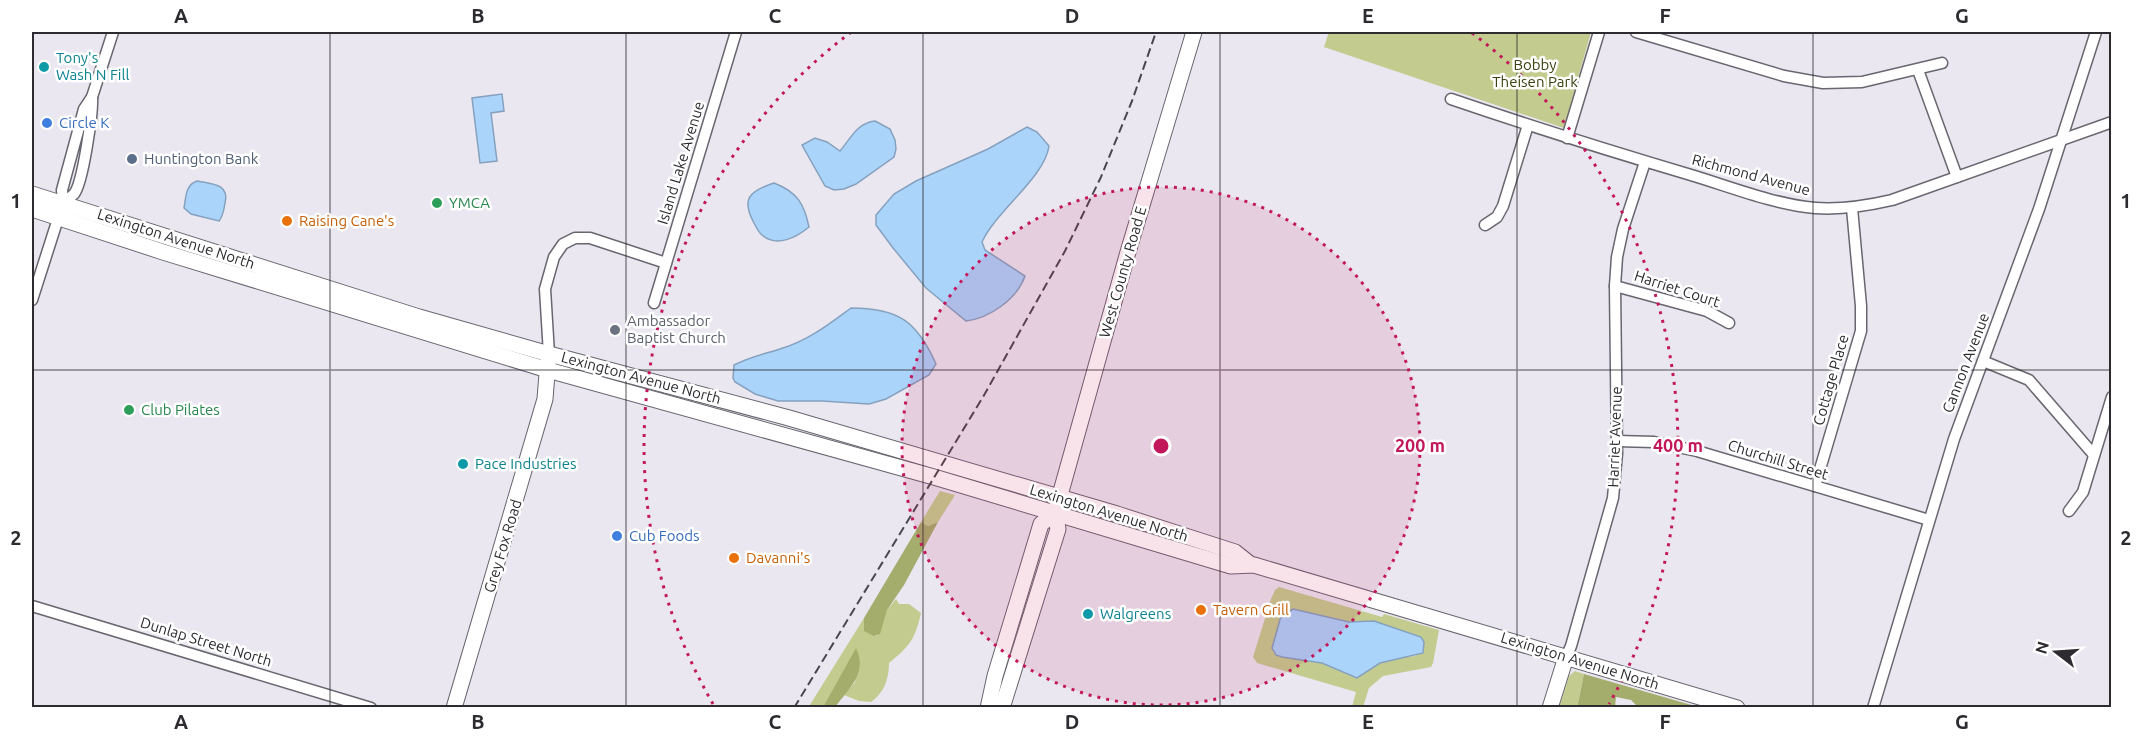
<svg xmlns="http://www.w3.org/2000/svg" width="2143" height="739" font-family="Ubuntu,sans-serif">
<style>
.green{fill:#c3cc8e;fill-rule:evenodd}
.forest{fill:#a4ad6b}
.water{fill:#abd4fb;stroke:#85a1be;stroke-width:1.5}
.lines{fill:none;stroke-linecap:round;stroke-linejoin:round}
.street-casing{stroke:#69666f;stroke-width:13}
.secondary-casing{stroke:#69666f;stroke-width:17}
.street{stroke:#fff;stroke-width:10}
.secondary{stroke:#fff;stroke-width:15}
.rail{stroke:#4a484d;stroke-width:2;stroke-dasharray:9 4.5;stroke-linecap:butt}
.grid{fill:none;stroke:#2d2b2f;stroke-width:1.5;stroke-opacity:0.55}
.ring{fill:none;stroke:#c2185b;stroke-width:3;stroke-dasharray:3 6}
.culture-dot{fill:#0f9aa8;stroke:#fff;stroke-width:2}
.shop-dot{fill:#3f7fe0;stroke:#fff;stroke-width:2}
.service-dot{fill:#5c6f8a;stroke:#fff;stroke-width:2}
.leisure-dot{fill:#2e9e5b;stroke:#fff;stroke-width:2}
.food-dot{fill:#e8710a;stroke:#fff;stroke-width:2}
.worship-dot{fill:#6b7280;stroke:#fff;stroke-width:2}
.labels{text-anchor:middle;stroke-width:5;stroke-linejoin:round;paint-order:stroke}
.culture-label{font-size:15px;fill:#0d838f;stroke:#fff;text-anchor:start}
.park-label{font-size:15px;fill:#3b400e;stroke:#fff}
.shop-label{font-size:15px;fill:#366cbe;stroke:#fff;text-anchor:start}
.service-label{font-size:15px;fill:#4e5e75;stroke:#fff;text-anchor:start}
.street-label{font-size:15px;fill:#2d2b2f;stroke:#fff}
.leisure-label{font-size:15px;fill:#27864d;stroke:#fff;text-anchor:start}
.food-label{font-size:15px;fill:#c56008;stroke:#fff;text-anchor:start}
.worship-label{font-size:15px;fill:#5b616d;stroke:#fff;text-anchor:start}
.centre{fill:#c2185b;stroke:#fff;stroke-width:3}
.ring-label{font-size:18px;text-anchor:middle;font-weight:bold;fill:#c2185b;stroke:#fff;stroke-width:5;stroke-linejoin:round;paint-order:stroke}
.neatline{fill:none;stroke:#2d2b2f;stroke-width:2}
.grid-label{font-size:20px;text-anchor:middle;font-weight:bold;fill:#2d2b2f}
</style>
<rect width="100%" height="100%" fill="#eae7f1"/>
<g class="green">
<polygon points="1329,32 1591,32 1564,128 1324,47"/>
<polygon points="940,491 955,495 938,522 928,526 921,522"/>
<path d="M1279,587l103,30 2,-3 55,16 -6,33 -2,4 -48,9 -14,12 -6,19h-11l4,-15 -99,-29 -4,-6 18,-58 4,-9zM1293,609l56,13 25,-1 47,16 3,5 -8,14 -21,2 -26,10 -24,5 -23,-10 -40,-6 -6,-2 -4,-7 9,-32z"/>
<path d="M896,599l3,5h10l12,9c-6,26 -11,33 -32,50 0,16 -5,30 -18,39l-12,-1 -15,-6 11,-13 1,-33 -33,58 -15,1 56,-90 1,13 12,5 10,-26z"/>
<polygon points="1575,671 1584,674 1577,707 1559,708 1569,676"/>
</g>
<g class="forest">
<polygon points="921,522 928,526 938,522 904,585 887,610 880,634 874,636 864,631 864,618"/>
<path d="M856,648c12,24 -7,41 -21,59h-12z"/>
<polygon points="1584,674 1695,706 1638,707 1631,700 1616,697 1615,707 1577,708"/>
</g>
<g class="water">
<polygon points="502,94 504,111 491,113 497,161 480,163 472,98"/>
<path d="M875,121l15,8 5,11 1,9 -2,8 -38,27 -12,5 -10,1 -9,-4 -23,-41 13,-7 12,4 13,9c11,-13 17,-28 35,-30z"/>
<path d="M1027,127l10,5 12,14c-4,31 -53,65 -67,96l3,8 40,26c-8,23 -35,42 -59,45l-40,-33 -33,-40 -17,-23v-10l18,-21 22,-13 72,-32z"/>
<path d="M197,181c15,3 33,3 28,22 -1,7 -2,13 -6,18l-28,-7 -7,-6c2,-10 1,-23 13,-27z"/>
<path d="M774,183c23,9 30,20 35,44 -12,10 -32,21 -47,8 -3,-2 -6,-8 -8,-12 -13,-24 -5,-32 20,-40z"/>
<path d="M851,308c47,0 66,13 85,56l-7,11 -43,24 -17,5 -47,-3h-44l-23,-7 -20,-12 -2,-4 1,-13c18,-9 31,-11 49,-17 26,-8 46,-24 68,-40z"/>
<polygon points="1293,609 1349,622 1374,621 1421,637 1424,642 1423,653 1380,663 1357,678 1322,663 1282,657 1276,655 1272,648 1281,616"/>
</g>
<g class="lines">
<g class="street-casing">
<g id="street">
<polyline points="1636,32 1784,76 1823,83 1862,82 1942,63"/>
<polyline points="1918,70 1957,177"/>
<polyline points="92,97 113,32"/>
<path d="M1451,99c79,27 159,52 240,76 40,12 82,29 124,33 26,2 51,-2 77,-8l220,-78"/>
<polyline points="1567,138 1599,32"/>
<polyline points="1485,225 1497,217 1503,206 1528,125"/>
<polyline points="1615,286 1707,311 1729,323"/>
<path d="M32,300l31,-97 -1,-13 22,-81 8,-12c1,15 -9,86 -18,97 -3,3 -8,6 -11,9"/>
<polyline points="654,303 736,32"/>
<polyline points="549,354 545,289 554,257 563,244 575,238 590,238 666,263"/>
<polyline points="1983,361 2029,380 2094,455"/>
<polyline points="1617,441 1654,442 1697,451 1929,520"/>
<polyline points="1815,486 1861,331 1861,306 1852,208"/>
<polyline points="2069,511 2083,492 2112,397"/>
<polyline points="32,606 371,708"/>
<polyline points="1566,657 1571,646 1613,498 1617,453 1615,286 1617,257 1623,229 1645,162"/>
<polyline points="1873,708 1954,439 2039,209 2096,32"/>
</g>
</g>
<g class="secondary-casing">
<g id="secondary">
<polyline points="32,194 419,317 549,354 789,418 1117,514 1235,552 1250,564"/>
<polyline points="32,209 163,252 548,370 934,477 1231,566 1254,565 1737,708"/>
<polyline points="454,708 545,399 548,361"/>
<polyline points="988,708 995,676 1041,524 1055,513"/>
<polyline points="1002,708 1058,529 1055,513 1128,252 1194,32"/>
<polyline points="1550,708 1566,657"/>
</g>
</g>
<use href="#street" class="street"/>
<use href="#secondary" class="secondary"/>
<polyline class="rail" points="794,708 983,397 1065,251 1101,177 1132,101 1156,32"/>
</g>
<path class="grid" d="M330,32v676M626,32v676M923,32v676M1220,32v676M1517,32v676M1813,32v676M32,370h2080"/>
<circle cx="1161" cy="446" r="259" fill="#c2185b" fill-opacity=".12"/>
<g class="ring">
<circle cx="1161" cy="446" r="259"/>
<path d="M713 704A517 517 0 0 1 850 33M1472 33A517 517 0 0 1 1609 704"/>
</g>
<g class="culture-dot">
<circle cx="44" cy="67" r="6"/>
<circle cx="463" cy="464" r="6"/>
<circle cx="1088" cy="614" r="6"/>
</g>
<g class="shop-dot">
<circle cx="47" cy="123" r="6"/>
<circle cx="617" cy="536" r="6"/>
</g>
<circle class="service-dot" cx="132" cy="159" r="6"/>
<g class="leisure-dot">
<circle cx="437" cy="203" r="6"/>
<circle cx="129" cy="410" r="6"/>
</g>
<g class="food-dot">
<circle cx="287" cy="221" r="6"/>
<circle cx="734" cy="558" r="6"/>
<circle cx="1201" cy="610" r="6"/>
</g>
<circle class="worship-dot" cx="615" cy="330" r="6"/>
<g class="labels">
<g class="culture-label">
<text x="56" y="63">Tony's<tspan x="56" dy="17">Wash N Fill</tspan></text>
<text x="475" y="469">Pace Industries</text>
<text x="1100" y="619">Walgreens</text>
</g>
<g class="park-label">
<text x="1535" y="70">Bobby<tspan x="1535" dy="17">Theisen Park</tspan></text>
</g>
<g class="shop-label">
<text x="59" y="128">Circle K</text>
<text x="629" y="541">Cub Foods</text>
</g>
<g class="service-label">
<text x="144" y="164">Huntington Bank</text>
</g>
<g class="street-label">
<text transform="translate(681 163) rotate(-73)" y="5">Island Lake Avenue</text>
<text transform="translate(1751 175) rotate(15)" y="5">Richmond Avenue</text>
<text transform="translate(176 239) rotate(18)" y="5">Lexington Avenue North</text>
<text transform="translate(1123 272) rotate(-74)" y="5">West County Road E</text>
<text transform="translate(1677 289) rotate(18)" y="5">Harriet Court</text>
<text transform="translate(1966 363) rotate(-69)" y="5">Cannon Avenue</text>
<text transform="translate(641 378) rotate(15)" y="5">Lexington Avenue North</text>
<text transform="translate(1831 380) rotate(-74)" y="5">Cottage Place</text>
<text transform="translate(1615 437) rotate(-88)" y="5">Harriet Avenue</text>
<text transform="translate(1778 460) rotate(17)" y="5">Churchill Street</text>
<text transform="translate(1109 513) rotate(17)" y="5">Lexington Avenue North</text>
<text transform="translate(503 546) rotate(-73)" y="5">Grey Fox Road</text>
<text transform="translate(206 642) rotate(17)" y="5">Dunlap Street North</text>
<text transform="translate(1580 661) rotate(17)" y="5">Lexington Avenue North</text>
</g>
<g class="leisure-label">
<text x="449" y="208">YMCA</text>
<text x="141" y="415">Club Pilates</text>
</g>
<g class="food-label">
<text x="299" y="226">Raising Cane's</text>
<text x="746" y="563">Davanni's</text>
<text x="1213" y="615">Tavern Grill</text>
</g>
<g class="worship-label">
<text x="627" y="326">Ambassador<tspan x="627" dy="17">Baptist Church</tspan></text>
</g>
</g>
<circle cx="1161" cy="446" r="9" class="centre"/>
<g class="ring-label">
<text x="1420" y="452">200 m</text>
<text x="1678" y="452">400 m</text>
</g>
<rect width="2143" height="739" fill="none" stroke="#ffffff" stroke-width="66"/>
<g transform="translate(2056 652) rotate(287)" stroke="#ffffff" stroke-width="4.5" paint-order="stroke">
<path d="M0-4.5L10 22L0 15L-10 22Z" fill="#2d2b2f"/>
<text y="-9" font-size="16" font-weight="bold" text-anchor="middle" fill="#2d2b2f">N</text>
</g>
<rect x="33" y="33" width="2077" height="673" class="neatline"/>
<g class="grid-label">
<text x="181" y="23">A</text>
<text x="478" y="23">B</text>
<text x="775" y="23">C</text>
<text x="1072" y="23">D</text>
<text x="1368" y="23">E</text>
<text x="1665" y="23">F</text>
<text x="1962" y="23">G</text>
<text x="16" y="208">1</text>
<text x="2126" y="208">1</text>
<text x="16" y="545">2</text>
<text x="2126" y="545">2</text>
<text x="181" y="729">A</text>
<text x="478" y="729">B</text>
<text x="775" y="729">C</text>
<text x="1072" y="729">D</text>
<text x="1368" y="729">E</text>
<text x="1665" y="729">F</text>
<text x="1962" y="729">G</text>
</g>
</svg>
